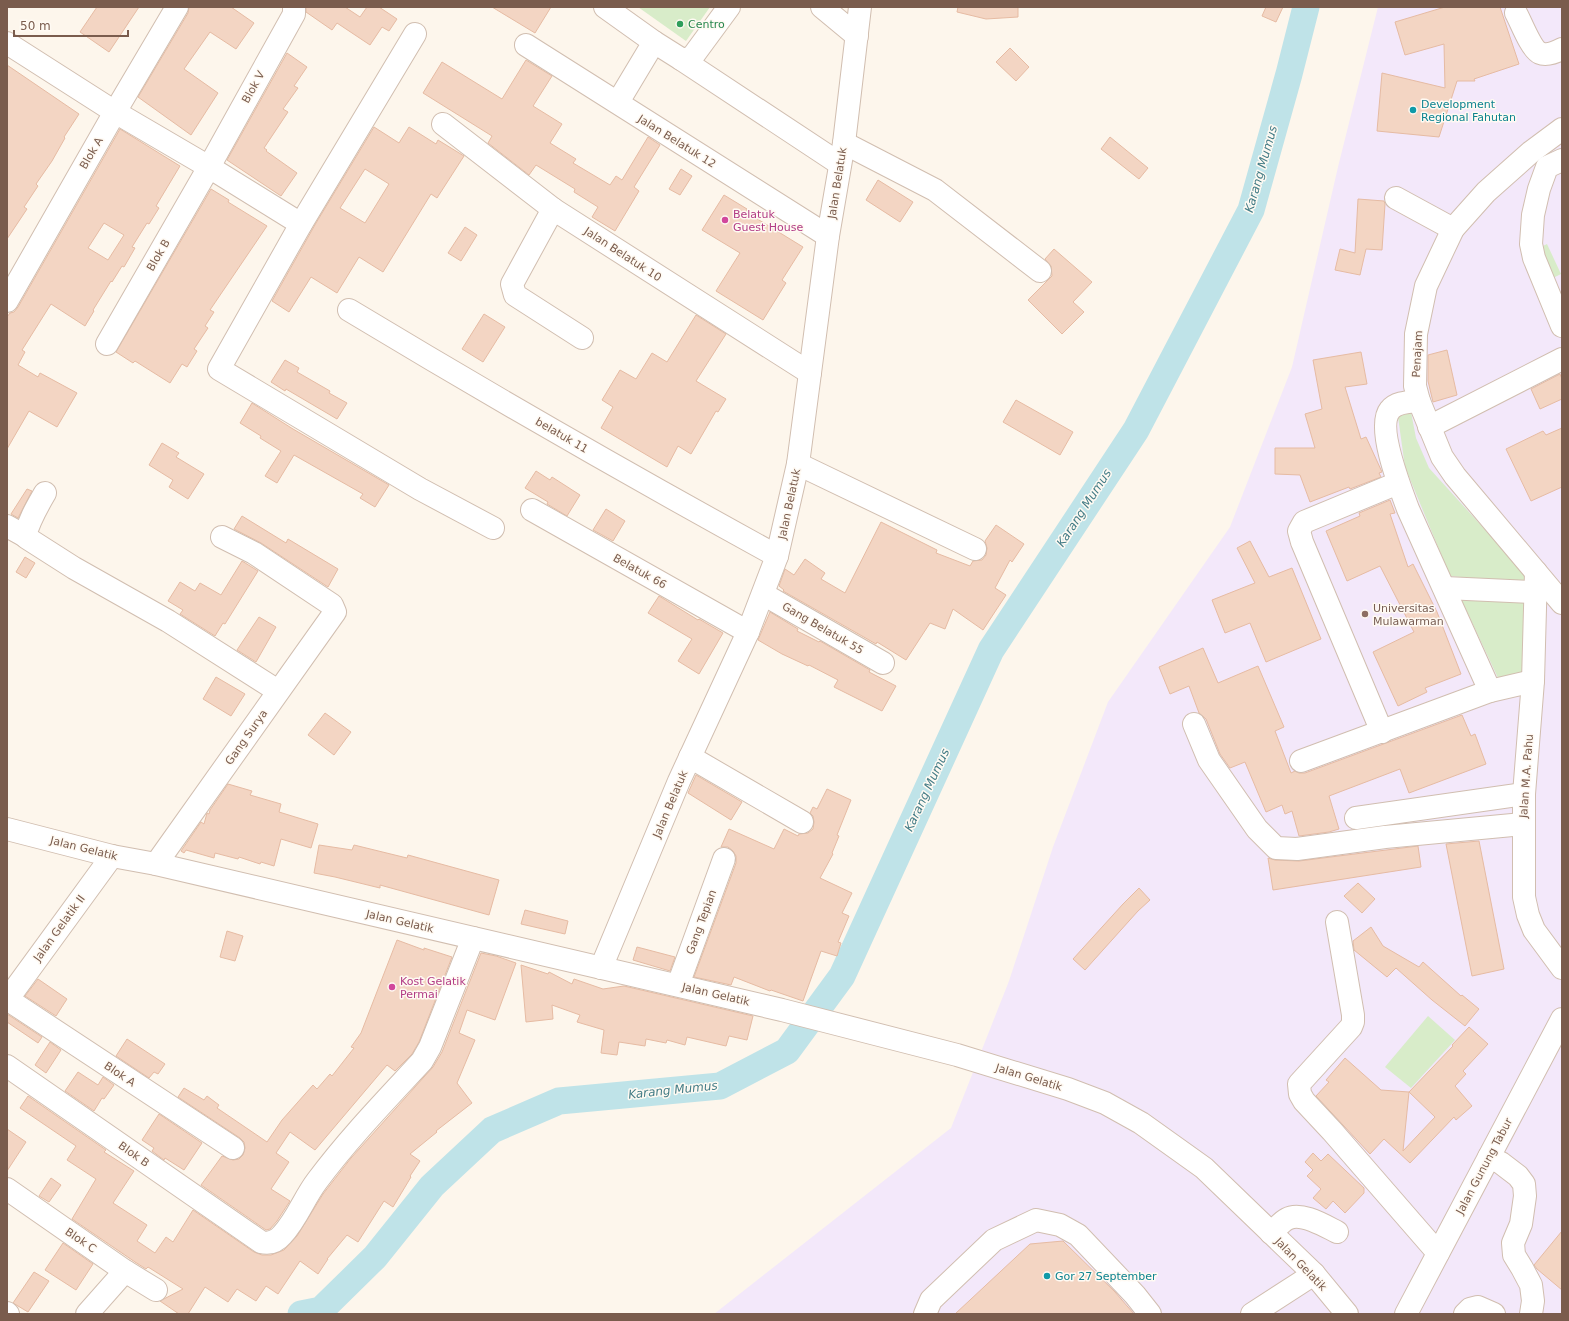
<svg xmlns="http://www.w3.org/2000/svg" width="1569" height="1321" font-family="'DejaVu Sans',sans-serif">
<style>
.education{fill:#f3e8fa}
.park{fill:#d8ecc9}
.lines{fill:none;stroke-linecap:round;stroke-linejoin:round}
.river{stroke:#bfe3e8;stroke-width:27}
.building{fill:#f3d5c3;stroke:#e6bba3;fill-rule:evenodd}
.minor-casing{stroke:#d1beb0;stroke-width:24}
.minor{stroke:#fff;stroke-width:22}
.leisure-dot{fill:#2e9e5b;stroke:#fffaf3;stroke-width:1.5}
.culture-dot{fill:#0f9aa8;stroke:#fffaf3;stroke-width:1.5}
.hotel-dot{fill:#d1479c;stroke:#fffaf3;stroke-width:1.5}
.education-dot{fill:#8d6e63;stroke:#fffaf3;stroke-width:1.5}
.labels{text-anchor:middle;stroke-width:3;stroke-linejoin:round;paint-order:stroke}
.leisure-label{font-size:11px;fill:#27864d;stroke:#fffaf3;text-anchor:start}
.street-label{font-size:11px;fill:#7a5c4d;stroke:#fffaf3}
.culture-label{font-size:11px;fill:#0d838f;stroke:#fffaf3;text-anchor:start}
.hotel-label{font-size:11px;fill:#b23c85;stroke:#fffaf3;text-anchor:start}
.education-label{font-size:11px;fill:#785e54;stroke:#fffaf3;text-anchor:start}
.water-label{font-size:12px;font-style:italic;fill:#437c86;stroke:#fffaf3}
</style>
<rect width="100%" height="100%" fill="#fdf6ec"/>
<polygon class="education" points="1378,7 1562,7 1562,1314 714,1314 951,1128 1009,981 1053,847 1108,702 1230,527 1292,367 1338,167"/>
<g class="park">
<polygon points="638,7 710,7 686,41"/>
<polygon points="1547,244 1561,274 1551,279 1537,249"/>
<polygon points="1411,412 1416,438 1429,468 1528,577 1527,583 1450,576 1405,467 1398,417"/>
<polygon points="1461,599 1524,602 1523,672 1498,678"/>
<polygon points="1428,1016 1455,1040 1411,1088 1385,1067"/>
</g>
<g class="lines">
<polyline class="river" points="301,1314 321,1310 375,1257 432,1186 492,1130 559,1101 720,1086 787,1051 842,976 991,650 1136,430 1251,210 1289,74 1306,7"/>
</g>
<g class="building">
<polygon points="97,7 139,7 109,52 80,32"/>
<polygon points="189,7 231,7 254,23 236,49 210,32 184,69 218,93 191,135 138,97 188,13"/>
<polygon points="306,7 345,7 360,17 367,7 379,7 397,19 389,31 382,27 370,45 337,23 332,30 306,12"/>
<polygon points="492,7 551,7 535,33"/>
<polygon points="958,7 1018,7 1018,17 986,19 957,12"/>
<polygon points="1266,7 1283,7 1276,22 1262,16"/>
<polygon points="1445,7 1500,7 1519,64 1474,79 1475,81 1457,81 1439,137 1377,131 1382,73 1445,88 1444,44 1405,55 1395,22"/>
<polygon points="1010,48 1029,67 1016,81 996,62"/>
<polygon points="287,53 307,67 294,86 298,88 283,109 288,112 264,148 267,150 266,151 297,173 281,196 227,160"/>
<polygon points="526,60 552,76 533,106 562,124 550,143 576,159 573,163 610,185 616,176 622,180 648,137 660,145 634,187 639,191 615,231 592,217 598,207 574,192 575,189 536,165 529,175 488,143 492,136 423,93 442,62 502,99"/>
<polygon points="7,65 79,114 64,137 65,138 52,161 36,184 38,186 24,207 27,209 7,239"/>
<path d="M374,127l25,16 10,-16 27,17 2,-4 26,16 -27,42 -6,-4 -48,78 -24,-15 -22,36 -26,-16 -22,35 -17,-11 44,-78zM365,169l24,15 -24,39 -25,-15z"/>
<path d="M120,129l60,37 -24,40 3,2 -10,16 -2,-1 -15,24 3,1 -11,19 -2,-1 -10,16 -1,-1 -18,29 1,1 -9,15 -34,-22 -29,46 3,2 -7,13 20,12 2,-4 37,20 -20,34 -28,-16 -22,38v-132l3,-4 4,-1 4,-5zM104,223l20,12 -16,25 -20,-12z"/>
<polygon points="1110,137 1148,168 1139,179 1101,149"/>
<polygon points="681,169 692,176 680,195 669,189"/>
<polygon points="878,180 913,202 900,222 866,200"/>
<polygon points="211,189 229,200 228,202 267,226 210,310 214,312 205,326 208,328 194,349 197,351 187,367 182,364 170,383 135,361 133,363 116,352"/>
<polygon points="724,195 747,209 746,212 803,247 782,280 786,283 763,320 716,291 740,253 702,230"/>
<polygon points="1358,199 1384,201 1385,204 1382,250 1366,249 1360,275 1335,270 1340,249 1355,253"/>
<polygon points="465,227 477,235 461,261 448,253"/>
<polygon points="1054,249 1092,282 1073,302 1084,312 1062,334 1028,300 1052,276 1051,266 1045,259"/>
<polygon points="484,314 505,327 483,362 462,349"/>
<polygon points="696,315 726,334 696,381 726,399 718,412 716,411 691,454 678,446 667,467 601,428 613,407 602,400 620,370 636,379 652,353 667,362"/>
<polygon points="1447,350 1457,395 1433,402 1428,381 1428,355"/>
<polygon points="1361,352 1367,384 1345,387 1361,439 1366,437 1382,472 1379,473 1381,477 1350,489 1349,487 1310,502 1300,475 1275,474 1275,448 1315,448 1305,414 1322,409 1313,360"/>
<polygon points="285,360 299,368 297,372 330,391 329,393 347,403 337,419 286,389 285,391 271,382"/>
<polygon points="1560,374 1562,379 1562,399 1540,409 1531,389"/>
<polygon points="1016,400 1073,432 1060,455 1003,422"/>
<polygon points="252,403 293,429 389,485 375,507 360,498 363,494 294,455 277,483 265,476 281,451 260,438 261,436 240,423"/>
<polygon points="1562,428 1562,487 1531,501 1506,449 1543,431 1546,435"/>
<polygon points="162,443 179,453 176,457 204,474 188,499 169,487 173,480 149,465"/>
<polygon points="536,471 550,480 552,477 580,495 567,516 547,504 548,502 525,488"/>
<polygon points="27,489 32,491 18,518 11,514"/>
<polygon points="1390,500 1395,513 1390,514 1408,567 1413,564 1437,612 1461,674 1425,688 1427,692 1398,706 1373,652 1414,632 1380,566 1347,581 1326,531 1360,516 1359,513"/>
<polygon points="606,509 625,521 613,541 593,530"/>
<polygon points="242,516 286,543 288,539 338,569 328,587 261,543 234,529"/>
<polygon points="881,522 937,550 936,553 970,566 973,561 982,560 986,555 987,548 985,541 996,525 1024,544 1012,562 1010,560 995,588 1006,595 983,630 953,609 945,629 930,623 906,660 877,642 876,644 783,591 784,590 779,586 785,569 794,575 805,559 825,573 821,579 845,593"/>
<polygon points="1250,541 1269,577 1292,568 1321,639 1266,662 1250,623 1225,633 1212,600 1255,583 1237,548"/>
<polygon points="25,557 35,563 26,578 16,572"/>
<polygon points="242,561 258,571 225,624 223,623 215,636 180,614 183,610 168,601 180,582 195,591 200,583 221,595"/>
<polygon points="659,596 698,620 699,619 723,633 699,674 678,661 692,639 648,613"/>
<polygon points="770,612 798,629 797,631 819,642 820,641 870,670 869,672 896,686 882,711 834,687 838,680 809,665 808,666 782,654 758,640"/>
<polygon points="259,617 276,627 256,662 237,650"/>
<polygon points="1203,648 1218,683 1258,666 1284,727 1275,731 1291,773 1295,771 1299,773 1305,773 1462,715 1471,736 1475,734 1486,764 1409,793 1400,769 1329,796 1339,829 1329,832 1299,836 1292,811 1285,814 1282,805 1266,812 1245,762 1230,768 1220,754 1206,719 1199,713 1189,686 1170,694 1159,667"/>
<polygon points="216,677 245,694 231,716 203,699"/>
<polygon points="325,713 351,732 334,755 308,735"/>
<polygon points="696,775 742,802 731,820 688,793"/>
<polygon points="228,784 252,791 250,795 281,804 279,812 318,824 311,848 281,839 274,866 261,862 260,864 239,857 238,859 215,853 214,858 186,850 184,853 181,851 201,822 204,824 207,813 209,814 210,810"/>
<polygon points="827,789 851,800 837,835 839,836 832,853 833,854 820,878 852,893 842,913 849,916 838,942 841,943 837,956 821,951 803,1001 771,990 770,991 734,977 731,985 694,977 736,863 736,856 733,851 728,847 721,847 729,829 774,849 784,829 798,836 799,834 808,833 813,829 814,822 813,816 810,813 813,807 817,809"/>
<polygon points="1479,841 1504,969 1472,976 1446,844"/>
<polygon points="319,845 352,850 354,845 407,858 408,855 499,880 489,915 380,885 380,888 335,877 314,873"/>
<polygon points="1418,846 1421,867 1273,890 1268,858 1275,860 1299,861"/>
<polygon points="1358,883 1375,899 1362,913 1344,896"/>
<polygon points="1139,888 1150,900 1138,911 1085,970 1073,959 1123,904"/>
<polygon points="525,910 568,921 565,934 521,924"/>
<polygon points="1371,927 1383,946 1419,967 1423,962 1461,996 1462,995 1479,1009 1465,1026 1432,1000 1396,968 1387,977 1354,950 1353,941"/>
<polygon points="227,931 243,936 235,961 220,957"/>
<polygon points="397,940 424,950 424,948 452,957 419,1042 412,1054 395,1071 387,1065 315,1150 290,1132 276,1153 289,1162 271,1189 290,1201 277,1221 270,1229 266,1230 201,1185 222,1156 233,1160 239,1159 243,1155 245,1148 244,1142 240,1138 178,1097 184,1088 204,1100 207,1096 219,1105 217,1108 267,1142 282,1120 313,1085 317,1089 330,1074 332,1076 354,1048 351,1047 361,1033"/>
<polygon points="637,947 675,957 670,971 633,960"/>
<polygon points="481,953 496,956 516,963 495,1020 467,1010 459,1033 475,1040 457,1083 472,1103 436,1131 437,1132 410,1154 420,1161 410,1176 411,1177 393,1207 384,1201 358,1242 347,1235 327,1259 328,1259 318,1274 300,1261 278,1294 266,1286 256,1301 237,1289 228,1302 205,1287 188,1314 179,1314 160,1301 183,1289 148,1267 146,1269 135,1262 72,1219 96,1179 67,1160 76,1146 20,1108 28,1096 106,1150 104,1152 134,1171 113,1203 147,1225 137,1241 155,1253 166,1237 173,1242 193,1210 254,1252 262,1255 271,1255 284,1250 297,1236 323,1194 351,1158 433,1067 442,1052"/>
<polygon points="521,965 548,974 549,972 572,984 574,979 603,989 624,986 753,1016 747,1040 729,1036 726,1046 687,1037 685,1045 667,1040 666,1043 646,1039 645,1046 619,1042 617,1055 601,1053 604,1030 577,1022 580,1015 552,1005 553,1019 526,1022"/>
<polygon points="38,979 67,999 56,1016 25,996"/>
<polygon points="7,1014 42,1037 38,1043 7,1022"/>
<path d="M1469,1027l19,17 -25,27 3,3 -11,12 17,20 -16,14 -2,-3 -44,46 -26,-24 -14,15 -54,-58 13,-14 -3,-2 19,-22 36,32 28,2 44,-46 -1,-1zM1409,1092l26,25 -32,34z"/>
<polygon points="127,1039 165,1064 158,1074 154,1072 149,1078 116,1056"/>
<polygon points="50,1042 61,1050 46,1073 35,1065"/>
<polygon points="78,1072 98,1085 103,1077 114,1085 104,1099 102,1098 94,1111 65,1091"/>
<polygon points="159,1114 202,1143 184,1170 165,1158 164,1160 152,1151 154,1148 142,1140"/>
<polygon points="7,1129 26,1142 7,1171"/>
<polygon points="1313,1153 1321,1161 1328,1154 1364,1188 1364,1193 1345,1213 1333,1201 1326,1209 1313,1198 1321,1189 1307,1176 1313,1170 1305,1162"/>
<polygon points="51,1178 61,1185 49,1202 39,1196"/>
<polygon points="1562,1231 1562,1290 1537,1269 1534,1265"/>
<polygon points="1063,1241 1115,1292 1134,1314 955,1314 1030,1244"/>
<polygon points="63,1243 93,1264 76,1290 45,1270"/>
<polygon points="34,1272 49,1281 28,1312 13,1303"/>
</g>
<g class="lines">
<g class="minor-casing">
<g id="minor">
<polyline points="605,7 654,42 618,102"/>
<polyline points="822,7 857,36"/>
<path d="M1516,13c5,9 15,36 24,40 7,3 16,-1 22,-4"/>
<polyline points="415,34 301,224 219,369 420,489 493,528"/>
<polyline points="654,42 681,59 687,59 693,56 729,7"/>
<polyline points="7,43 115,112 209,167 301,224"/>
<polyline points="526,45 828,236"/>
<polyline points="681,59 840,164"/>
<polyline points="443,124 553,209 810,373"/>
<polyline points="1562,129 1531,152 1486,192 1453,229 1426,286 1416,334 1415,386 1419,401 1442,457 1455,476 1562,603"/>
<polyline points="844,143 935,190 1040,271"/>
<polyline points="1562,160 1547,167 1539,189 1533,215 1531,244 1534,258 1562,326"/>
<polyline points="1396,198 1453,229"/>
<polyline points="553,209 512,284 515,295 582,338"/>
<polyline points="7,301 115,112 177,7"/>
<path d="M349,310c141,85 284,167 428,246"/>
<polyline points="107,344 209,167 294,14 294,7"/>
<path d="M1419,401c-10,1 -23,1 -29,9 -14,17 11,80 18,99l82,182"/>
<polyline points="1429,427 1562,359"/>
<polyline points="798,464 975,549"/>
<path d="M45,493c-8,14 -16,27 -20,43l2,2 47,30 94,53 110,70"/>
<polyline points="532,510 748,632"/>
<polyline points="7,526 25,536"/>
<polyline points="1536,572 1533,681 1524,794 1524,897 1528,915 1534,930 1562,968"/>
<polyline points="1445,588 1534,592"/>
<polyline points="763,594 883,663"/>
<polyline points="1194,724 1209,760 1257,829 1276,848 1297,849 1385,837 1523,824"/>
<polyline points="1382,732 1302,542 1299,531 1304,522 1398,483"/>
<polyline points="690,757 802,822"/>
<polyline points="1301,761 1490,691 1533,681"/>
<polyline points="1356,818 1524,794"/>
<polyline points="7,829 112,856 156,864 782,1010 957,1055 1068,1089 1105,1103 1141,1123 1204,1168 1314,1274 1347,1314"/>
<polyline points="156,864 335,612 332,605 254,553 222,537"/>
<polyline points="1337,922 1353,1015 1353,1022 1351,1027 1299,1084 1300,1094 1304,1101 1332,1131 1438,1253"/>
<polyline points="601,968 679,781 748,632 777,556 798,464 828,236 844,143 860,7"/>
<polyline points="678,985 724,859"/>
<polyline points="7,999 233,1148"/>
<polyline points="7,1000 112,856"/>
<path d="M7,1066l254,176c8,2 15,0 21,-7 15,-16 22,-37 35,-54 32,-43 69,-81 105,-120l8,-14 43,-109"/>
<polyline points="1489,1157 1501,1163 1518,1176 1524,1184 1525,1196 1521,1224 1513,1243 1514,1255 1522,1268 1531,1285 1533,1301 1531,1314"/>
<polyline points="7,1189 125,1271 156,1290"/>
<path d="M1271,1233c5,-4 10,-11 16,-14 14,-8 38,7 50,13"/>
<polyline points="7,1313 8,1314"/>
<polyline points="87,1314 125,1271"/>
<polyline points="925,1314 931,1300 994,1240 1036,1220 1060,1225 1078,1235 1135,1295 1150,1314"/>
<polyline points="1252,1314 1314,1274"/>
<polyline points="1406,1314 1562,1019"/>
<polyline points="1465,1314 1470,1309 1478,1307 1494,1314"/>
</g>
</g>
<use href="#minor" class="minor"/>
</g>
<circle class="leisure-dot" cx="680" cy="24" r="4"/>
<g class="culture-dot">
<circle cx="1413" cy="110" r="4"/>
<circle cx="1047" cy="1276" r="4"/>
</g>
<g class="hotel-dot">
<circle cx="725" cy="220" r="4"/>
<circle cx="392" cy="987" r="4"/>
</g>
<circle class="education-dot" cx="1365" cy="614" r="4"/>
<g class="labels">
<g class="leisure-label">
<text x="688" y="28">Centro</text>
</g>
<g class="street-label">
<text transform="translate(253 87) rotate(-61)" y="4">Blok V</text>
<text transform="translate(677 141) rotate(32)" y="4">Jalan Belatuk 12</text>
<text transform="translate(91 153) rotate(-60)" y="4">Blok A</text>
<text transform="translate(837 183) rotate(-81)" y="4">Jalan Belatuk</text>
<text transform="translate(623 254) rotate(33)" y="4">Jalan Belatuk 10</text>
<text transform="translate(158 255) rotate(-60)" y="4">Blok B</text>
<text transform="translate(1417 354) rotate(-87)" y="4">Penajam</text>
<text transform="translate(562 435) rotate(30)" y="4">belatuk 11</text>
<text transform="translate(789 504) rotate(-78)" y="4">Jalan Belatuk</text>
<text transform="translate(640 571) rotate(29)" y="4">Belatuk 66</text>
<text transform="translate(823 628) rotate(30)" y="4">Gang Belatuk 55</text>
<text transform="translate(246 737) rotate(-55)" y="4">Gang Surya</text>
<text transform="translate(1526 776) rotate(-86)" y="4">Jalan M.A. Pahu</text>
<text transform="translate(670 804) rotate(-67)" y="4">Jalan Belatuk</text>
<text transform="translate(84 848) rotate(14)" y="4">Jalan Gelatik</text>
<text transform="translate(400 921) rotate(13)" y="4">Jalan Gelatik</text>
<text transform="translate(701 922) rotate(-70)" y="4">Gang Tepian</text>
<text transform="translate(59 928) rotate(-54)" y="4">Jalan Gelatik II</text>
<text transform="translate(716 994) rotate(13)" y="4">Jalan Gelatik</text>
<text transform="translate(120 1074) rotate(34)" y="4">Blok A</text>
<text transform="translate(1029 1077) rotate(17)" y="4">Jalan Gelatik</text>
<text transform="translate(134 1154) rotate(35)" y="4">Blok B</text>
<text transform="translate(1484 1166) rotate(-62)" y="4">Jalan Gunung Tabur</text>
<text transform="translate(81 1240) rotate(34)" y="4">Blok C</text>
<text transform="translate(1301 1264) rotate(46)" y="4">Jalan Gelatik</text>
</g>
<g class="culture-label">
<text x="1421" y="108">Development<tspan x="1421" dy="13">Regional Fahutan</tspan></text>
<text x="1055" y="1280">Gor 27 September</text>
</g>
<g class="hotel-label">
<text x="733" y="218">Belatuk<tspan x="733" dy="13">Guest House</tspan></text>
<text x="400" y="985">Kost Gelatik<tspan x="400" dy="13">Permai</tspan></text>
</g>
<g class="education-label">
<text x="1373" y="612">Universitas<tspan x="1373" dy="13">Mulawarman</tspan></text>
</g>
<g class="water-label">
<text transform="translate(1261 169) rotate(-74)" y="4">Karang Mumus</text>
<text transform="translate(1084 508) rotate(-57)" y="4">Karang Mumus</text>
<text transform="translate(927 790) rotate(-65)" y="4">Karang Mumus</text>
<text transform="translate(673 1090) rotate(-6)" y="4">Karang Mumus</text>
</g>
</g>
<rect width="1569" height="1321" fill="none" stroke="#7a5c4d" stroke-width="16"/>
<path d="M14 30v6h114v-6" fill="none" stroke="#7a5c4d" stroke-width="2"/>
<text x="20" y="30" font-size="12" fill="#7a5c4d" stroke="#fffaf3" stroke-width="3" paint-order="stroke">50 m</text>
</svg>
